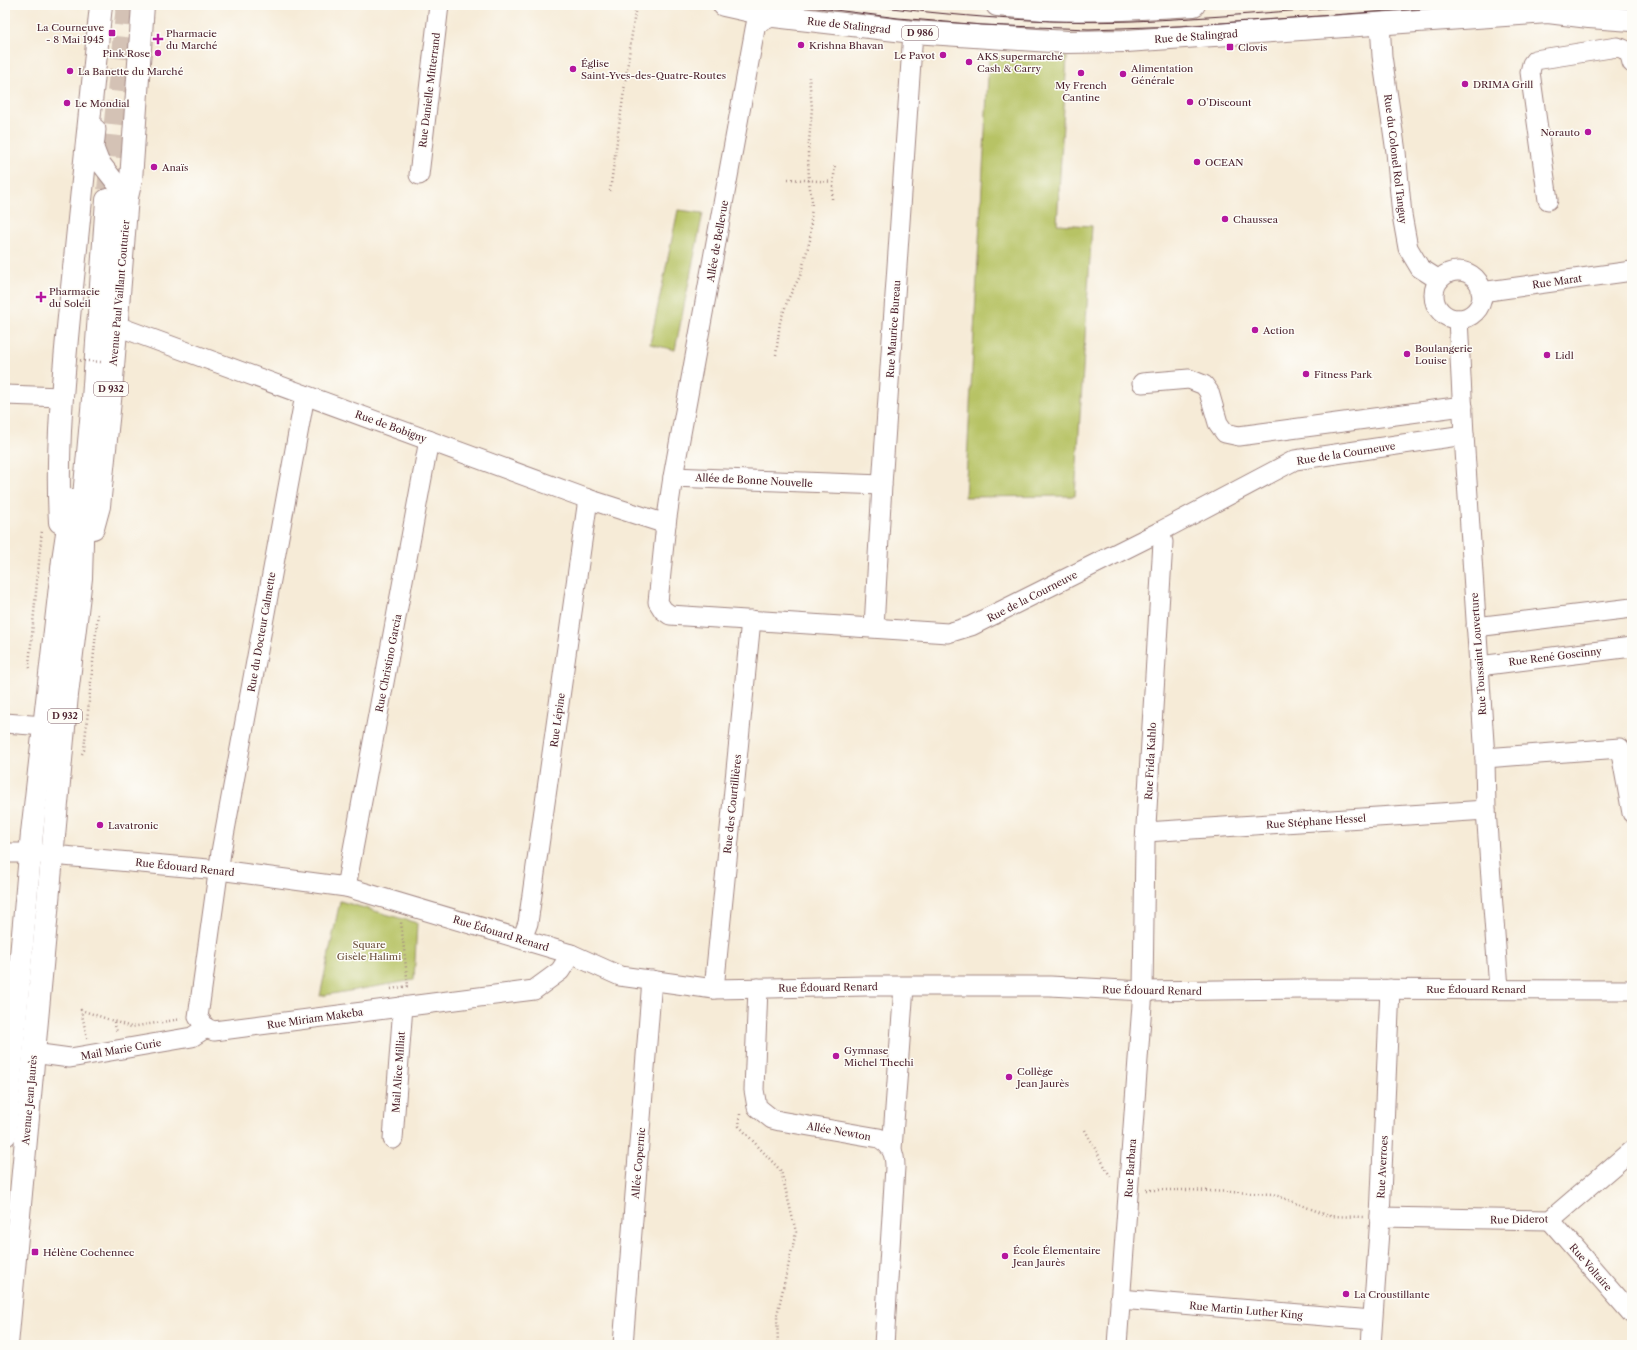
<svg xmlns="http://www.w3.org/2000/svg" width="1637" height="1350" font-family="'Libre Caslon Text',serif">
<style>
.green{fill:#b7c365;stroke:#807148}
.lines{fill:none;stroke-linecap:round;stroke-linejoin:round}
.major-tunnel{stroke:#d4c2b5;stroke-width:22;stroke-dasharray:22 11;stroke-linecap:butt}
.minor-casing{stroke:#a08581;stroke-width:21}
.major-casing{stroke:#a08581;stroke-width:24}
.path{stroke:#a08581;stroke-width:2.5;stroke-dasharray:1 3;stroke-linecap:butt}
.minor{stroke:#fff;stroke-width:19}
.major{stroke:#fff;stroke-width:22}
.tram{stroke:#4a1f2b;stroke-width:1}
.path-bridge{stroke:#a08581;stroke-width:2.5;stroke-dasharray:1 3;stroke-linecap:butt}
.poi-dot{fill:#b5179e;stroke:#fdfcf7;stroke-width:1.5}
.labels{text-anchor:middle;stroke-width:3;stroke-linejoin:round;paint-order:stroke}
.shield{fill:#fdfcf7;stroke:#806168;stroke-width:1}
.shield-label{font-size:9px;font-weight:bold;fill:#4a1f2b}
.street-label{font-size:10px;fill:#4a1f2b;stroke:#fdfcf7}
.poi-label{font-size:10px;fill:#4a1f2b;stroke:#fdfcf7;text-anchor:start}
.park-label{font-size:10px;fill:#6b503c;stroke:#fdfcf7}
</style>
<rect width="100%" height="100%" fill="#fdfcf7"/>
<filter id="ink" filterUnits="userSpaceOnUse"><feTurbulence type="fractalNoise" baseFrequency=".025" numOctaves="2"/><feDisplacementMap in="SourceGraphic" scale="8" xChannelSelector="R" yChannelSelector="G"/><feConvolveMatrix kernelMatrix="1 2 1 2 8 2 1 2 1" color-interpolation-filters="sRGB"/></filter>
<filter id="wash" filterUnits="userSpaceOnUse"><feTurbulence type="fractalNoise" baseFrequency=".012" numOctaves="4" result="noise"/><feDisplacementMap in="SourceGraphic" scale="16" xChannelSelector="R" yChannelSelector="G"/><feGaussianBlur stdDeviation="0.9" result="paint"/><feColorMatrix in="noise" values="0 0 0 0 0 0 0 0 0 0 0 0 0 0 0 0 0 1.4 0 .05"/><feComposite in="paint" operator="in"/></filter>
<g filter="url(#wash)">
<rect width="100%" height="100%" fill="#f6ebd7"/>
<g class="green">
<polygon points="1067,57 1057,224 1092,226 1075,496 965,497 989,58"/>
<polygon points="678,210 703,213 675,350 650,344"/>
<polygon points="340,901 417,923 414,980 320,996"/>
</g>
</g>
<g filter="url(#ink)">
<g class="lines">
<polyline class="major-tunnel" points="108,190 127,5"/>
<g class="minor-casing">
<g id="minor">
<polyline points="1380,24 1382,56 1396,152 1402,215 1408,248 1420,268 1439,280"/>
<polyline points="96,129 94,148 99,161 127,197"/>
<polyline points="419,175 439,5"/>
<path d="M1548,200l-18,-128 2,-8 3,-4 82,-13c10,2 13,6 15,16"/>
<circle cx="1458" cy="295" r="24"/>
<polyline points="1481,292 1632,271"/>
<polyline points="1458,319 1464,435 1485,758 1486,810 1499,989"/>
<polyline points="117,326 588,499 666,524"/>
<polyline points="1142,383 1189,379 1204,385 1209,392 1218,423 1225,433 1239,436 1463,406"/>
<polyline points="5,395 62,397"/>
<polyline points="305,395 221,852 198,1017 206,1028 214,1031 534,990 560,971 571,954"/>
<polyline points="673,477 755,29 756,24 774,16"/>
<polyline points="882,485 673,477 666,524 658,602 663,610 670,615 948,633 971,626 1159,532 1295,460 1464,435"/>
<polyline points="874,627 882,485 913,32"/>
<polyline points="1476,627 1632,608"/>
<polyline points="1479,666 1632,647"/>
<polyline points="5,723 44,726"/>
<polyline points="1485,758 1620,748 1632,813"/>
<polyline points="1146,832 1486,810"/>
<polyline points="5,854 8,853 30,853 219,870 346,887 571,954 620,976 714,989 866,986 1050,986 1143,991 1301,989 1632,990"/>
<polyline points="346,887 429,440"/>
<polyline points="522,939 528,923 588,499"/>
<path d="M758,988l-4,102 3,17 15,12 8,2 99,17c12,7 16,15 16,29l-11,178"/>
<polyline points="714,989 751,620"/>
<polyline points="33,1053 70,1058 192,1037 206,1028"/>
<polyline points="393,1139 403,1006"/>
<polyline points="892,1149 904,987"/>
<polyline points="1380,1217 1550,1220 1632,1150"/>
<polyline points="1550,1220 1632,1314"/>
<polyline points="1120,1299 1372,1320"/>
<polyline points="623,1345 652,980"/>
<polyline points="1117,1345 1143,991 1145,842 1163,542 1159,532"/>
<polyline points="1371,1345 1380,1217 1390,989"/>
</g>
</g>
<g class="major-casing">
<g id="major">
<polyline points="724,5 774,16 913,32 1067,42 1126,41 1548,12 1589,17 1632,20"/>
<polyline points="997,5 1055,10 1123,9 1194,5"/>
<path d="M60,522c-4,-72 3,-144 10,-215 10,-101 21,-201 31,-302"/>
<polyline points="93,528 99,506 111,391 127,197 131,180 143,5"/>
<polyline points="5,1135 32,833 63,560 72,500"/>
<polyline points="7,1345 67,695 81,578 83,507 93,399 107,200"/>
</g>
</g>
<g class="path">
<polyline points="788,179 834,182"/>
<polyline points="610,191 636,5"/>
<polyline points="832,199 835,164"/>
<polyline points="776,355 780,322 788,299 800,276 810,240 812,201 809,182 808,153 812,108 809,77"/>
<polyline points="30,668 29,665 42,530"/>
<polyline points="82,754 84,750 98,613"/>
<polyline points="391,989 408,986 401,922"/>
<polyline points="114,1022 117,1032"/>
<polyline points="87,1038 81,1010 131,1027 181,1019"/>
<polyline points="740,1114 739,1126 781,1171 796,1232 777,1315 778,1345"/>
<polyline points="1085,1130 1111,1178"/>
<polyline points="1146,1190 1189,1190 1273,1194 1329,1216 1363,1217"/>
</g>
<use href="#minor" class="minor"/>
<use href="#major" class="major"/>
<g class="tram">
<polyline points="796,5 898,18 982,25 1089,29 1180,26 1471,5"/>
<path d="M867,5c88,11 177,19 266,16 77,-3 155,-10 232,-16"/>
</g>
<polyline class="path-bridge" points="76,360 101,362"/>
</g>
</g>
<g class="poi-dot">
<rect x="108" y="29" width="8" height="8" rx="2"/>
<path d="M156 33h4v4h4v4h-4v4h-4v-4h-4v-4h4z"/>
<circle cx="801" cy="45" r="4"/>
<rect x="1226" y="43" width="8" height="8" rx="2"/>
<circle cx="158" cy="53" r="4"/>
<circle cx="943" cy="55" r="4"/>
<circle cx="969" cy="62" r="4"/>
<circle cx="573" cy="69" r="4"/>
<circle cx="70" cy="71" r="4"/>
<circle cx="1081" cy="73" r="4"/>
<circle cx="1123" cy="74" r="4"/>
<circle cx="1465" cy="84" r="4"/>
<circle cx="1190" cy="102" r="4"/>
<circle cx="67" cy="103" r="4"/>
<circle cx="1588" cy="132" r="4"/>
<circle cx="1197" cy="162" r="4"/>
<circle cx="154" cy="167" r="4"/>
<circle cx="1225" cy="219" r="4"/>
<path d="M39 291h4v4h4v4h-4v4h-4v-4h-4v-4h4z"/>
<circle cx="1255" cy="330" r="4"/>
<circle cx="1407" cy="354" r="4"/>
<circle cx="1547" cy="355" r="4"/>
<circle cx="1306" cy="374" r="4"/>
<circle cx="100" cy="825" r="4"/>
<circle cx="836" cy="1056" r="4"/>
<circle cx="1009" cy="1077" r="4"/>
<rect x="31" y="1248" width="8" height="8" rx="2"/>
<circle cx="1005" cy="1256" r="4"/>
<circle cx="1346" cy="1294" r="4"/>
</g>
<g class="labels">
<g class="shield">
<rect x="902" y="26" width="36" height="14" rx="3"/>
<rect x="94" y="382" width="34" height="14" rx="3"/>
<rect x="48" y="709" width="34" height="14" rx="3"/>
</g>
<g class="shield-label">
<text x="920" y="36">D 986</text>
<text x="111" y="392">D 932</text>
<text x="65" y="719">D 932</text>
</g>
<g class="street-label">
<text transform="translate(849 25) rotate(6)" y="4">Rue de Stalingrad</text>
<text transform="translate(1196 36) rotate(-4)" y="4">Rue de Stalingrad</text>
<text transform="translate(429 90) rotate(-83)" y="4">Rue Danielle Mitterrand</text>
<text transform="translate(1396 159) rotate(83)" y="4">Rue du Colonel Rol Tanguy</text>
<text transform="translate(717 241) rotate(-80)" y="4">Allée de Bellevue</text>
<text transform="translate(1557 281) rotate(-8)" y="4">Rue Marat</text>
<text transform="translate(119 293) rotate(-85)" y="4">Avenue Paul Vaillant Couturier</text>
<text transform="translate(893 329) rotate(-86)" y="4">Rue Maurice Bureau</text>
<text transform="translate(391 426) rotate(20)" y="4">Rue de Bobigny</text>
<text transform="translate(1346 453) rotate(-9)" y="4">Rue de la Courneuve</text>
<text transform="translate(754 480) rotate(3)" y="4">Allée de Bonne Nouvelle</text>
<text transform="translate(1032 596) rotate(-27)" y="4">Rue de la Courneuve</text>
<text transform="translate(261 632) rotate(-80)" y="4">Rue du Docteur Calmette</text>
<text transform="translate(1478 654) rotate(-94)" y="4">Rue Toussaint Louverture</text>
<text transform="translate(1555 656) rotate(-7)" y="4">Rue René Goscinny</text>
<text transform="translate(388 663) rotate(-79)" y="4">Rue Christino Garcia</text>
<text transform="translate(557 720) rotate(-82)" y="4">Rue Lépine</text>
<text transform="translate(1150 761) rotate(-87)" y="4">Rue Frida Kahlo</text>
<text transform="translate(732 804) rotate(-84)" y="4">Rue des Courtillières</text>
<text transform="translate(1316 821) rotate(-4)" y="4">Rue Stéphane Hessel</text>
<text transform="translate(185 867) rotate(6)" y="4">Rue Édouard Renard</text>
<text transform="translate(501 933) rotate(17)" y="4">Rue Édouard Renard</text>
<text transform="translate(828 987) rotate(-1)" y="4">Rue Édouard Renard</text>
<text x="1476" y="993">Rue Édouard Renard</text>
<text transform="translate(1152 990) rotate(1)" y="4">Rue Édouard Renard</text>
<text transform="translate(315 1018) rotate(-8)" y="4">Rue Miriam Makeba</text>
<text transform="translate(121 1049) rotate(-10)" y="4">Mail Marie Curie</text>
<text transform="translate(398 1072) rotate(-86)" y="4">Mail Alice Milliat</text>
<text transform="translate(29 1100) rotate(-85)" y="4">Avenue Jean Jaurès</text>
<text transform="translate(839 1131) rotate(10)" y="4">Allée Newton</text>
<text transform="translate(638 1163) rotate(-85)" y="4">Allée Copernic</text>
<text transform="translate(1382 1167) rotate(-87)" y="4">Rue Averroes</text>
<text transform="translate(1130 1168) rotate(-86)" y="4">Rue Barbara</text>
<text transform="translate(1519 1219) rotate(-1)" y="4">Rue Diderot</text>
<text transform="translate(1591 1267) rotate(49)" y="4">Rue Voltaire</text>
<text transform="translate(1246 1310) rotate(5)" y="4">Rue Martin Luther King</text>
</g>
<g class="poi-label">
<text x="104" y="31" text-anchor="end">La Courneuve<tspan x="104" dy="12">- 8 Mai 1945</tspan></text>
<text x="166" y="37">Pharmacie<tspan x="166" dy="12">du Marché</tspan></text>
<text x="809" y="49">Krishna Bhavan</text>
<text x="1238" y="51">Clovis</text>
<text x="150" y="57" text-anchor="end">Pink Rose</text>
<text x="935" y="59" text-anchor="end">Le Pavot</text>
<text x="977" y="60">AKS supermarché<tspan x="977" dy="12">Cash &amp; Carry</tspan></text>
<text x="581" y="67">Église<tspan x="581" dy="12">Saint-Yves-des-Quatre-Routes</tspan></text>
<text x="1131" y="72">Alimentation<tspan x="1131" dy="12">Générale</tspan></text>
<text x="78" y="75">La Banette du Marché</text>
<text x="1473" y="88">DRIMA Grill</text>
<text x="1081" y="89" text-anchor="middle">My French<tspan x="1081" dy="12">Cantine</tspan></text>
<text x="1198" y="106">O’Discount</text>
<text x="75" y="107">Le Mondial</text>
<text x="1580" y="136" text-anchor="end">Norauto</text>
<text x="1205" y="166">OCEAN</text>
<text x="162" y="171">Anaïs</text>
<text x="1233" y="223">Chaussea</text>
<text x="49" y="295">Pharmacie<tspan x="49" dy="12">du Soleil</tspan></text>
<text x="1263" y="334">Action</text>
<text x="1415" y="352">Boulangerie<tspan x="1415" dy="12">Louise</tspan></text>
<text x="1555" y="359">Lidl</text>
<text x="1314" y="378">Fitness Park</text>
<text x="108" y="829">Lavatronic</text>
<text x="844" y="1054">Gymnase<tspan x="844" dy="12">Michel Thechi</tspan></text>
<text x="1017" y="1075">Collège<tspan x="1017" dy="12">Jean Jaurès</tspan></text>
<text x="1013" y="1254">École Élementaire<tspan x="1013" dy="12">Jean Jaurès</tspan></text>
<text x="43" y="1256">Hélène Cochennec</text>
<text x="1354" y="1298">La Croustillante</text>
</g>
<g class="park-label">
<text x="369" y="948">Square<tspan x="369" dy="12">Gisèle Halimi</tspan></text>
</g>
</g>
<rect width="1637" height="1350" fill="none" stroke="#fdfcf7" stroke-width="20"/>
</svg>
